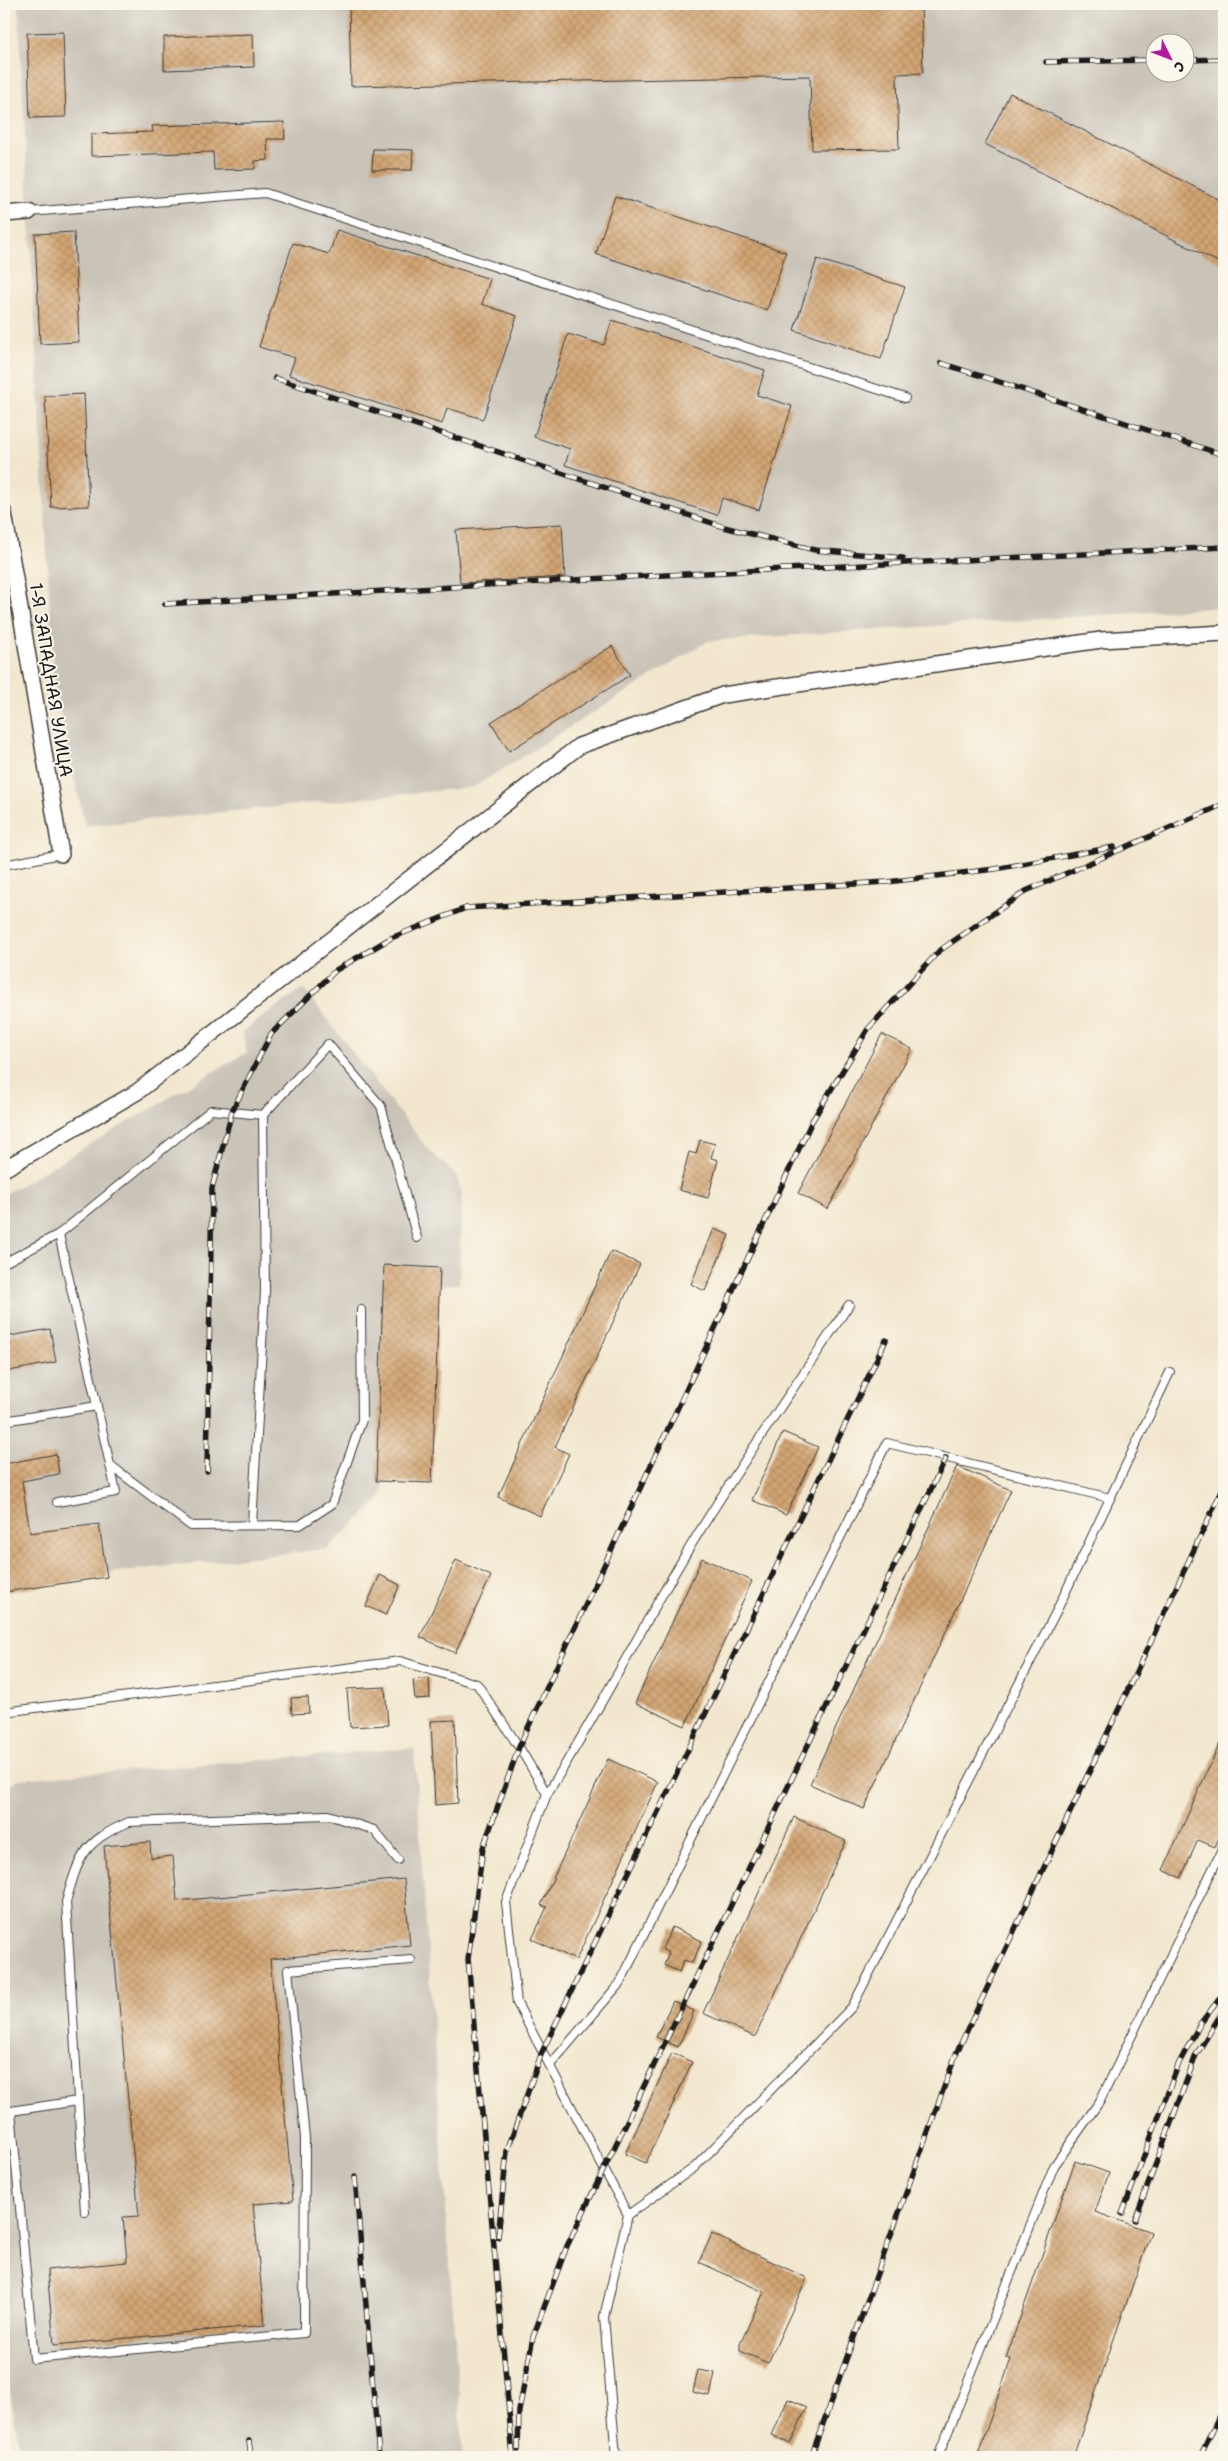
<svg xmlns="http://www.w3.org/2000/svg" width="1228" height="2461" font-family="'Shantell Sans',sans-serif">
<style>
.industrial{fill:#c9c3b8;fill-rule:evenodd}
.building{fill:url(#building-cross-hatch)}
.lines{fill:none;stroke-linecap:round;stroke-linejoin:round}
.lane-casing{stroke:#3c3a37;stroke-width:10}
.street-casing{stroke:#3c3a37;stroke-width:18}
.lane{stroke:#fff;stroke-width:8}
.street{stroke:#fff;stroke-width:15}
.rail-casing{stroke:#1c1c1c;stroke-width:5.5}
.rail{stroke:#fbf7ec;stroke-width:4;stroke-dasharray:11;stroke-linecap:butt}
.labels{text-anchor:middle;stroke-width:4;stroke-linejoin:round;paint-order:stroke}
.street-label{font-size:18px;fill:#1c1c1c;stroke:#fbf7ec}
</style>
<defs>
<pattern id="building-cross-hatch" width="8" height="8" patternUnits="userSpaceOnUse" patternTransform="scale(1.25)"><rect width="8" height="8" fill="#d2a573"/><path d="M0 0l8 8M0 8l8-8" fill="none" stroke="#b48d63"/></pattern>
</defs>
<rect width="100%" height="100%" fill="#fbf7ec"/>
<filter id="ink" filterUnits="userSpaceOnUse"><feTurbulence type="fractalNoise" baseFrequency=".02" numOctaves="2"/><feDisplacementMap in="SourceGraphic" scale="10" xChannelSelector="R" yChannelSelector="G"/><feConvolveMatrix kernelMatrix="1 2 1 2 8 2 1 2 1" color-interpolation-filters="sRGB"/></filter>
<filter id="wash" filterUnits="userSpaceOnUse"><feTurbulence type="fractalNoise" baseFrequency=".0096" numOctaves="4" result="noise"/><feDisplacementMap in="SourceGraphic" scale="20" xChannelSelector="R" yChannelSelector="G"/><feGaussianBlur stdDeviation="1.12" result="paint"/><feColorMatrix in="noise" values="0 0 0 0 0 0 0 0 0 0 0 0 0 0 0 0 0 1.4 0 .05"/><feComposite in="paint" operator="in"/></filter>
<g filter="url(#wash)">
<rect width="100%" height="100%" fill="#f2e7ce"/>
<g class="industrial">
<path d="M18,4h1206v603l-516,34 -234,146 -389,39 -31,-143zM1156,42h30v30h-30z"/>
<polygon points="303,988 427,1148 456,1175 462,1192 459,1284 439,1285 432,1483 384,1482 381,1499 327,1549 106,1573 107,1577 4,1592 4,1195 247,1052 242,1032"/>
<polygon points="414,1748 463,2457 28,2457 19,2446 4,2356 4,1789 18,1779"/>
</g>
<g id="blocks">
<g class="building">
<polygon points="349,4 921,4 923,73 897,74 899,149 812,150 810,76 351,86"/>
<polygon points="63,32 66,117 30,118 27,33"/>
<polygon points="253,34 254,67 164,70 164,37"/>
<polygon points="1010,93 1224,202 1224,265 985,144"/>
<polygon points="284,122 285,139 267,139 268,160 255,161 255,169 214,170 213,152 91,156 91,134 153,132 152,126"/>
<polygon points="373,149 413,150 412,170 372,170"/>
<polygon points="615,196 786,252 767,310 596,254"/>
<polygon points="337,230 490,279 482,304 517,316 483,419 447,408 442,424 289,375 295,358 259,347 293,243 329,254"/>
<polygon points="74,232 79,342 40,344 35,234"/>
<polygon points="817,259 905,287 881,359 794,330"/>
<polygon points="612,320 765,370 757,395 792,406 759,510 722,498 717,515 565,465 570,449 534,437 568,334 604,345"/>
<polygon points="84,394 89,506 51,507 45,396"/>
<polygon points="562,524 565,577 460,583 456,530"/>
<polygon points="612,646 630,675 509,751 491,722"/>
<polygon points="882,1034 912,1049 828,1209 798,1193"/>
<polygon points="700,1140 715,1144 711,1158 718,1160 708,1198 679,1190 689,1152 696,1154"/>
<polygon points="714,1229 729,1235 705,1291 691,1284"/>
<polygon points="611,1251 640,1264 555,1447 569,1454 540,1516 498,1497"/>
<polygon points="384,1265 440,1268 432,1483 376,1481"/>
<polygon points="50,1329 56,1362 4,1372 4,1337"/>
<polygon points="783,1432 818,1447 786,1515 752,1500"/>
<polygon points="56,1454 59,1474 22,1481 30,1533 99,1524 107,1577 4,1592 4,1464"/>
<polygon points="957,1466 1011,1490 864,1809 810,1784"/>
<polygon points="702,1558 752,1581 685,1726 635,1703"/>
<polygon points="456,1560 491,1576 455,1653 420,1637"/>
<polygon points="380,1575 400,1585 386,1615 366,1606"/>
<polygon points="429,1678 430,1698 415,1699 413,1680"/>
<polygon points="385,1687 388,1725 350,1727 347,1689"/>
<polygon points="308,1697 309,1713 292,1714 291,1698"/>
<polygon points="455,1720 458,1803 435,1805 431,1721"/>
<polygon points="1224,1734 1224,1826 1215,1847 1198,1840 1181,1878 1163,1870"/>
<polygon points="608,1759 658,1782 576,1960 532,1939 547,1907 541,1905"/>
<polygon points="794,1817 846,1841 755,2037 703,2013"/>
<polygon points="150,1842 151,1858 173,1856 177,1901 404,1879 410,1945 270,1959 293,2201 253,2204 265,2325 54,2345 47,2270 127,2262 123,2217 139,2216 104,1846"/>
<polygon points="672,1927 702,1941 692,1963 684,1960 679,1972 664,1965 669,1953 662,1949"/>
<polygon points="673,2001 694,2011 678,2047 656,2037"/>
<polygon points="672,2053 692,2062 646,2163 625,2154"/>
<polygon points="1075,2161 1109,2173 1095,2212 1151,2232 1073,2457 977,2457 1011,2359 1006,2358"/>
<polygon points="712,2234 807,2278 768,2363 740,2351 740,2344 764,2292 699,2262"/>
<polygon points="698,2370 715,2373 710,2396 693,2392"/>
<polygon points="788,2399 807,2407 790,2444 772,2435"/>
</g>
</g>
</g>
<g filter="url(#ink)">
<use href="#blocks" fill-opacity="0" stroke="#3c3a37" stroke-width="1"/>
<g class="lines">
<g class="lane-casing">
<g id="lane">
<polyline points="29,212 265,193 905,398"/>
<polyline points="4,865 61,854"/>
<polyline points="4,1263 59,1234 211,1110 263,1115"/>
<polyline points="4,1421 97,1406"/>
<polyline points="110,1465 191,1526 300,1525 332,1504 362,1420 361,1310"/>
<polyline points="57,1502 116,1492 59,1234"/>
<polyline points="252,1525 265,1291 263,1115 328,1044 381,1106 417,1238"/>
<polyline points="4,1712 400,1661 477,1684 519,1747 547,1794 506,1902 517,2003 628,2215 604,2317 616,2457"/>
<path d="M547,1794c50,-79 92,-162 140,-242 50,-84 108,-165 162,-247"/>
<polyline points="550,2065 620,1983 887,1443 1110,1498"/>
<polyline points="11,2111 34,2359 304,2333 305,2138 288,1970 411,1960"/>
<polyline points="4,2112 78,2101"/>
<path d="M85,2212l-19,-310c13,-46 17,-60 63,-80l199,-7 46,15 24,30"/>
<polyline points="628,2215 695,2167 852,2007 1057,1610 1170,1372"/>
<polyline points="938,2457 1054,2166 1100,2101 1224,1846"/>
</g>
</g>
<g class="street-casing">
<g id="street">
<polyline points="4,214 29,212"/>
<polyline points="4,513 61,854"/>
<polyline points="4,1169 137,1092 579,746 723,695 1101,640 1224,633"/>
</g>
</g>
<use href="#lane" class="lane"/>
<use href="#street" class="street"/>
<g class="rail-casing">
<g id="rail">
<polyline points="1186,60 1224,59"/>
<polyline points="1046,62 1156,60"/>
<polyline points="941,363 1224,455"/>
<polyline points="275,378 724,527 815,550 903,558"/>
<polyline points="165,604 607,578 1224,547"/>
<polyline points="207,1471 212,1188 232,1111 271,1034 336,970 391,938 466,908 887,882 995,869 1114,847"/>
<polyline points="355,2177 379,2457"/>
<polyline points="1122,2214 1179,2063 1200,2024 1224,1993"/>
<polyline points="1135,2220 1196,2055 1224,2009"/>
<polyline points="498,2237 507,2151 542,2052 886,1340"/>
<polyline points="249,2441 251,2457"/>
<polyline points="518,2450 519,2411 533,2337 567,2246 946,1458"/>
<polyline points="513,2457 468,1959 483,1848 519,1747 812,1121 868,1029 939,951 1026,891 1224,804"/>
<polyline points="811,2457 956,2054 1224,1486"/>
<polyline points="1200,2457 1224,2405"/>
<polyline points="1221,2457 1224,2451"/>
</g>
</g>
<use href="#rail" class="rail"/>
</g>
</g>
<g class="labels">
<g class="street-label">
<text transform="translate(51 680) rotate(81)" y="6">1-Я ЗАПАДНАЯ УЛИЦА</text>
</g>
</g>
<rect width="1228" height="2461" fill="none" stroke="#fbf7ec" stroke-width="20"/>
<g transform="translate(1170 58) rotate(132)"><circle r="24" fill="#fbf7ec" stroke="#a29f99"/>
<path d="M0-4L9 19L0 12L-9 19Z" fill="#b5179e"/>
<text y="-8" font-size="14" font-weight="bold" text-anchor="middle" fill="#1c1c1c">С</text>
</g>
</svg>
